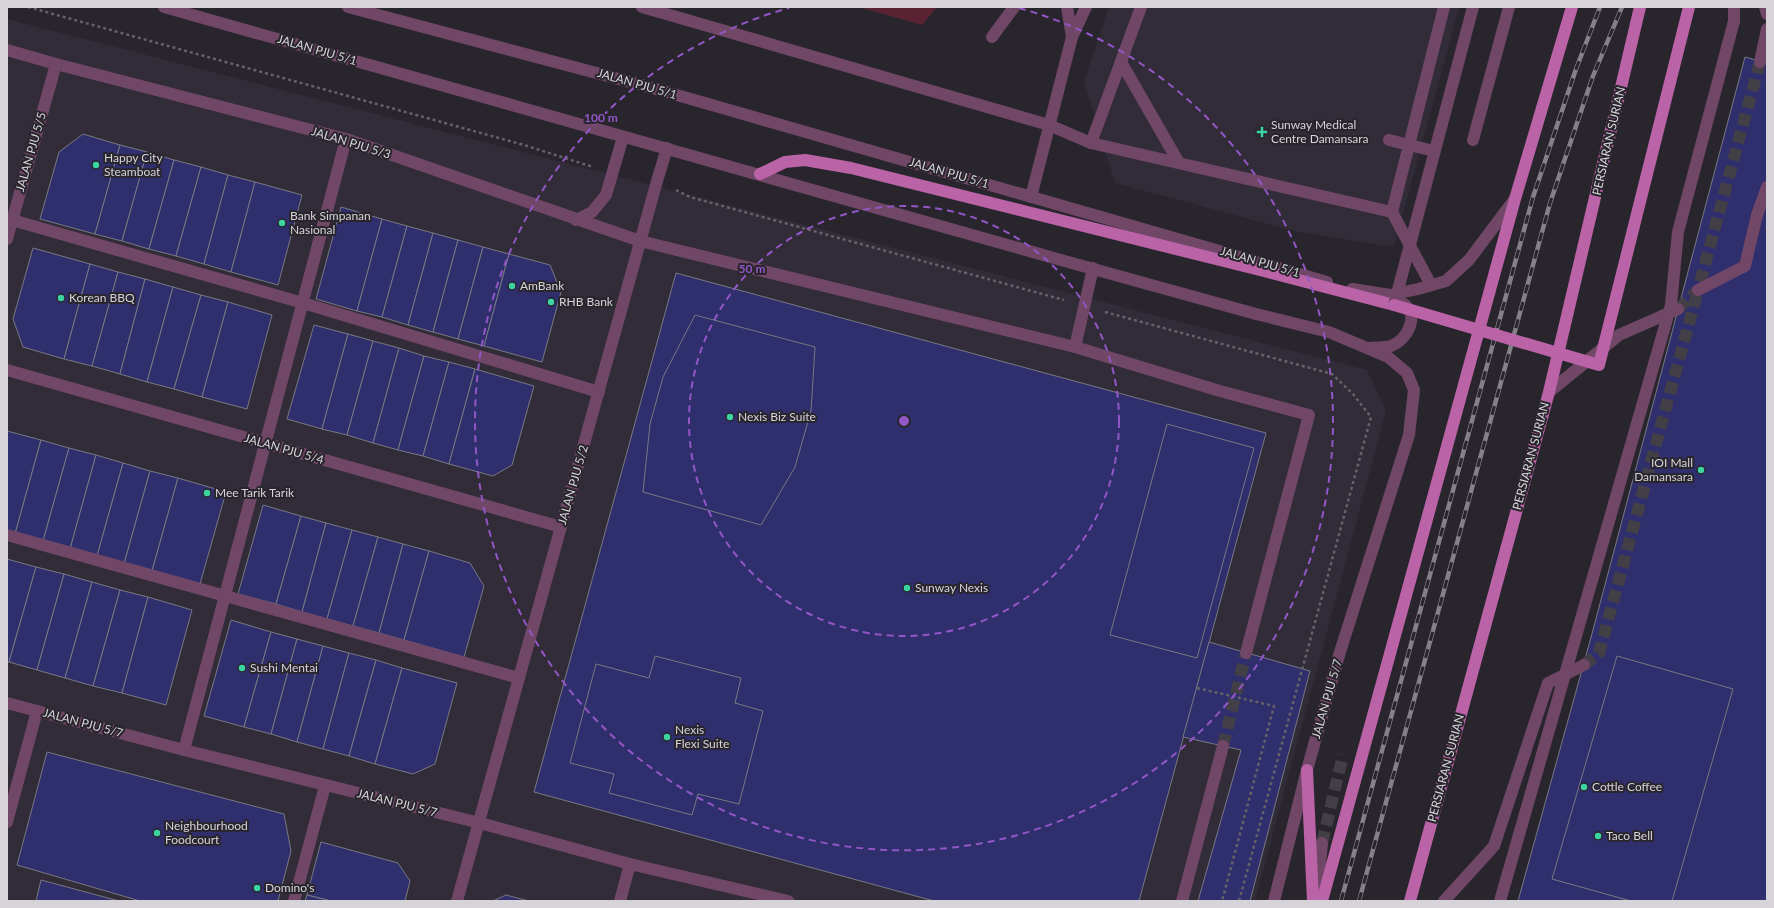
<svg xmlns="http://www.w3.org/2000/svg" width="1774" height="908" font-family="Lato,sans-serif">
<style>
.built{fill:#322c39}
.green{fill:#5a2333}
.building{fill:#302f6d;stroke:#777982}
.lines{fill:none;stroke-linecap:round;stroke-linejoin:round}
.minor-tunnel{stroke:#433f47;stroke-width:12;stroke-dasharray:12 6;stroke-linecap:butt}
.path{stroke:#656268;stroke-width:2.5;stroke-dasharray:3 3;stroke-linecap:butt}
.minor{stroke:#714767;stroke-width:12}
.major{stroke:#ba63a6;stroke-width:12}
.rail-casing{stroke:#848188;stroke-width:4.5}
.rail{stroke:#29252d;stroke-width:3;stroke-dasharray:9;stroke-linecap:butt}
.path-bridge{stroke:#656268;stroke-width:2.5;stroke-dasharray:3 3;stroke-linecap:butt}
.minor-bridge{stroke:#714767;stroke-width:12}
.major-bridge{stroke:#ba63a6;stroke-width:12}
.ring{fill:none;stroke:#9256c6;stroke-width:2;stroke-dasharray:7 5}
.poi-dot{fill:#3dd4a3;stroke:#29252d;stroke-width:1.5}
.labels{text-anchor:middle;stroke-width:4;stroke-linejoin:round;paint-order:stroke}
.street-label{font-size:12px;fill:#d6d4d9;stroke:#29252d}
.poi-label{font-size:12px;fill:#d6d4d9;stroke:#29252d;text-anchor:start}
.centre{fill:#9256c6;stroke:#29252d;stroke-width:2}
.ring-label{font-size:12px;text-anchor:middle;font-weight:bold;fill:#9256c6;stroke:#29252d;stroke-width:4;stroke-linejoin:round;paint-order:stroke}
</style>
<rect width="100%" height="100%" fill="#29252d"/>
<g class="built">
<polygon points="1109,7 1459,7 1394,247 1294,231 1115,183 1084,82"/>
<polygon points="7,19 1367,370 1386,411 1255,901 7,901"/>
</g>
<polygon class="green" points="859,7 937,7 922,25"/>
<g class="building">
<polygon points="1745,57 1767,63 1767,901 1518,901 1593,630"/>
<polygon points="83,134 120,145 95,234 40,219 59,152"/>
<polygon points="120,145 147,152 122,241 95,234"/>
<polygon points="147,152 174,160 149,249 122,241"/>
<polygon points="174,160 201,167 176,256 149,249"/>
<polygon points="201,167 228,175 204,264 176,256"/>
<polygon points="228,175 255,182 231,272 204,264"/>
<polygon points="255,182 302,195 278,285 231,272"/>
<polygon points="341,207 382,219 357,311 316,299"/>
<polygon points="382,219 407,226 382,317 357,311"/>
<polygon points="407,226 433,233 408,325 382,317"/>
<polygon points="433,233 458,240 433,332 408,325"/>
<polygon points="458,240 483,247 458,339 433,332"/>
<polygon points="483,247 509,254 484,346 458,339"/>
<polygon points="33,248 90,264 64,359 23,347 13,319"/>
<polygon points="509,254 550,265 561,292 542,362 484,346"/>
<polygon points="90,264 118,272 92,366 64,359"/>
<polygon points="118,272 145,279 120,374 92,366"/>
<polygon points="676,273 1266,433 1139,901 934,901 534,792"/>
<polygon points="145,279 173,287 147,382 120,374"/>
<polygon points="173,287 201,295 174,389 147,382"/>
<polygon points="201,295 228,302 202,397 174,389"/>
<polygon points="228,302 272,315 247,409 202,397"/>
<polygon points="695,315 815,347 811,411 795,467 761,525 643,492 650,424 663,377"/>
<polygon points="314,325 348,334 322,429 287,419"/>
<polygon points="348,334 373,341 347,435 322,429"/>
<polygon points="373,341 399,348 373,443 347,435"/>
<polygon points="399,348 424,356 398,450 373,443"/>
<polygon points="424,356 449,362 423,456 398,450"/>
<polygon points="449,362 475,369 449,464 423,456"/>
<polygon points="475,369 534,386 512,465 493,476 449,464"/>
<polygon points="1167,424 1254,448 1197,658 1110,635"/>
<polygon points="7,431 41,440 15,534 7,531"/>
<polygon points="41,440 69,448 43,541 15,534"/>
<polygon points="69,448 96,455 70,549 43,541"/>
<polygon points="96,455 123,463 97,556 70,549"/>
<polygon points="123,463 150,471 124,564 97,556"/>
<polygon points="150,471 178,478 152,571 124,564"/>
<polygon points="178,478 226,492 200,584 152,571"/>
<polygon points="263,505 301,516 276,604 238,594"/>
<polygon points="301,516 326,523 302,612 276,604"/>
<polygon points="326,523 352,530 327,619 302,612"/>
<polygon points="352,530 378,537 353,626 327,619"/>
<polygon points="378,537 403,544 379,633 353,626"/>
<polygon points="403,544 429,551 404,640 379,633"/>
<polygon points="429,551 470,563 484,586 464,657 404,640"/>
<polygon points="7,559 36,567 9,662 7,662"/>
<polygon points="36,567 64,574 37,670 9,662"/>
<polygon points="64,574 92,582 65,678 37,670"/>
<polygon points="92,582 120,590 93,686 65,678"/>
<polygon points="120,590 148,597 122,693 93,686"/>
<polygon points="148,597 192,610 166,705 122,693"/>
<polygon points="231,620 271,632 244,727 204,716"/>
<polygon points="271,632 297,639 271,734 244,727"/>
<polygon points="297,639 323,646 297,742 271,734"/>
<polygon points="1209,642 1310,671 1250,901 1198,901 1241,750 1183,737"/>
<polygon points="323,646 349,653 323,749 297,742"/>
<polygon points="349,653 376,660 349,756 323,749"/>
<polygon points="655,656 741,678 735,703 763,711 739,804 698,794 692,815 609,793 614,774 570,763 596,664 649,678"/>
<polygon points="1617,656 1733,689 1672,901 1631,901 1552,879"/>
<polygon points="376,660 402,668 375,764 349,756"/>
<polygon points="402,668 457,683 435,764 413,774 375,764"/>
<polygon points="47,752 284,814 291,851 278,901 140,901 17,865"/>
<polygon points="321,842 398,863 410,881 405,901 331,901 307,895"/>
<polygon points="41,880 119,901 36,901"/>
<polygon points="307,895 331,901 305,901"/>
<polygon points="506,895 529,901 493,901"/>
</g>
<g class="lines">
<g class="minor-tunnel">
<polyline points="1678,309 1698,290 1760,62"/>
<polyline points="1584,665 1599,653 1698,290"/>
<polyline points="1223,746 1246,653"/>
<polyline points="1322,843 1343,755"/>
</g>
<g class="path">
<polyline points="28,7 524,145 593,167"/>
<polyline points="676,190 690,197 1064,300"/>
<polyline points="1105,312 1332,374 1353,394 1371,417 1239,901"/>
</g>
<g class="minor">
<polyline points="164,7 1061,260 1256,314 1329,332 1388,357 1407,373 1414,390 1409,435 1340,652 1307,770 1274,901"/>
<polyline points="348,7 649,87 1327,282"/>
<polyline points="642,7 1049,125 1091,143 1392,212 1444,7"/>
<polyline points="1067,7 1072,37"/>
<polyline points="1734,7 1734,21"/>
<polyline points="1765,7 1767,14"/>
<polyline points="992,37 1014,7"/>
<polyline points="7,50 56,64 346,139 640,241 1075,347 1220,391 1309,415 1246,653"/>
<polyline points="1121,62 1179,163"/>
<polyline points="1760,62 1767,29"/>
<polyline points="1473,140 1509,7"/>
<polyline points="1091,143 1141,7"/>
<polyline points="1031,197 1072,37 1086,7"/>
<polyline points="1392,212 1431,285"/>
<polyline points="12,220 303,303 599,392"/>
<polyline points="576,220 592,212 606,195 623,137"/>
<polyline points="7,239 56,64"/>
<polyline points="1352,289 1390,295 1418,289 1446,281 1469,260 1514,200"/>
<polyline points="1698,290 1745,266 1757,215 1767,187"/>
<polyline points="1075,347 1093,268"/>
<path d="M1369,348c7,-1 16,0 22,-2 16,-6 29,-30 13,-42"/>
<polyline points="7,370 561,527"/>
<polyline points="1549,392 1619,335 1678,309"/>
<polyline points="7,535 519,678"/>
<polyline points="7,703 184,750 480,823 630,864 788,901"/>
<polyline points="184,750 346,139"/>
<polyline points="7,822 37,711"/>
<polyline points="1317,898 1322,843"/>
<polyline points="294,901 325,786"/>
<polyline points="457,901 657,181 667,148"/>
<polyline points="620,901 630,864"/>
<polyline points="1182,901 1223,746"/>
<polyline points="1444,901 1494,846 1548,683 1584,665"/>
</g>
<g class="major">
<polyline points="760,174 785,162 805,160 851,168 1260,270 1394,305"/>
<polyline points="1307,770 1313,901"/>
<polyline points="1322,901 1515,199 1572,7"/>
<polyline points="1410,901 1549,392 1640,7"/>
</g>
<g class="rail-casing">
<g id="rail">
<polyline points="1341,901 1533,197 1576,69 1600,7"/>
<polyline points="1359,901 1550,203 1593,76 1622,7"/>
</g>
</g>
<use href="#rail" class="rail"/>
<polyline class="path-bridge" points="1197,688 1274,706 1222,901"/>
<g class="minor-bridge">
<polyline points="1389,140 1434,151"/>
<polyline points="1394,305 1473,7"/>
<polyline points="1500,901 1671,305 1678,232 1734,21"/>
</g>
<polyline class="major-bridge" points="1394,305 1599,365 1689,7"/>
</g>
<g class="ring">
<circle cx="904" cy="421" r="215"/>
<path d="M1019 8A429 429 0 1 1 789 8"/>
</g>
<g class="poi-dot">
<path d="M1260 126h4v4h4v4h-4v4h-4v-4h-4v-4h4z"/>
<circle cx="96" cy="165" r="4"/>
<circle cx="282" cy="223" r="4"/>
<circle cx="512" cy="286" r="4"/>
<circle cx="61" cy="298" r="4"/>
<circle cx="551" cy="302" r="4"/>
<circle cx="730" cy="417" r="4"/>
<circle cx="1701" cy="470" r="4"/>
<circle cx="207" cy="493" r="4"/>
<circle cx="907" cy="588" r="4"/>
<circle cx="242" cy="668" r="4"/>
<circle cx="667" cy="737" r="4"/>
<circle cx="1584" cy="787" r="4"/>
<circle cx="157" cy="833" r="4"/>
<circle cx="1598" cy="836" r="4"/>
<circle cx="257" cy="888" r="4"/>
</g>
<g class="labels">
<g class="street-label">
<text transform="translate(317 50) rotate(16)" y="4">JALAN PJU 5/1</text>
<text transform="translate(637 84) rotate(16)" y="4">JALAN PJU 5/1</text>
<text transform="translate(1609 141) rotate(-77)" y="4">PERSIARAN SURIAN</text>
<text transform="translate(351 143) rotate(17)" y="4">JALAN PJU 5/3</text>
<text transform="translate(31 152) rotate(-74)" y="4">JALAN PJU 5/5</text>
<text transform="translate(949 173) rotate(16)" y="4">JALAN PJU 5/1</text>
<text transform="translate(1260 262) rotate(16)" y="4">JALAN PJU 5/1</text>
<text transform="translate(284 449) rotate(16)" y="4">JALAN PJU 5/4</text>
<text transform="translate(1531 456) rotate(-75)" y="4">PERSIARAN SURIAN</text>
<text transform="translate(573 485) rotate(-74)" y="4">JALAN PJU 5/2</text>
<text transform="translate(1327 699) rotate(-74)" y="4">JALAN PJU 5/7</text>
<text transform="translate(83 723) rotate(15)" y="4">JALAN PJU 5/7</text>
<text transform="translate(1446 768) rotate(-75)" y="4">PERSIARAN SURIAN</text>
<text transform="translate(397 803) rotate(14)" y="4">JALAN PJU 5/7</text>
</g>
<g class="poi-label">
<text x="1271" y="129">Sunway Medical<tspan x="1271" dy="14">Centre Damansara</tspan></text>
<text x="104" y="162">Happy City<tspan x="104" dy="14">Steamboat</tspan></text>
<text x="290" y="220">Bank Simpanan<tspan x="290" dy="14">Nasional</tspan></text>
<text x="520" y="290">AmBank</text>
<text x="69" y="302">Korean BBQ</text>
<text x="559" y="306">RHB Bank</text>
<text x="738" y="421">Nexis Biz Suite</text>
<text x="1693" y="467" text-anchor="end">IOI Mall<tspan x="1693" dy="14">Damansara</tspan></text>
<text x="215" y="497">Mee Tarik Tarik</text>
<text x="915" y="592">Sunway Nexis</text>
<text x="250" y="672">Sushi Mentai</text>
<text x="675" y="734">Nexis<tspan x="675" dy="14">Flexi Suite</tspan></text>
<text x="1592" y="791">Cottle Coffee</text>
<text x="165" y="830">Neighbourhood<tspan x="165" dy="14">Foodcourt</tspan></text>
<text x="1606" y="840">Taco Bell</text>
<text x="265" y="892">Domino's</text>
</g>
</g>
<circle cx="904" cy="421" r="6" class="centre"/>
<g class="ring-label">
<text x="601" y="122">100 m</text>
<text x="752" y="273">50 m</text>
</g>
<rect width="1774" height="908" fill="none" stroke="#d6d4d9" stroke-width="16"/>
</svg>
